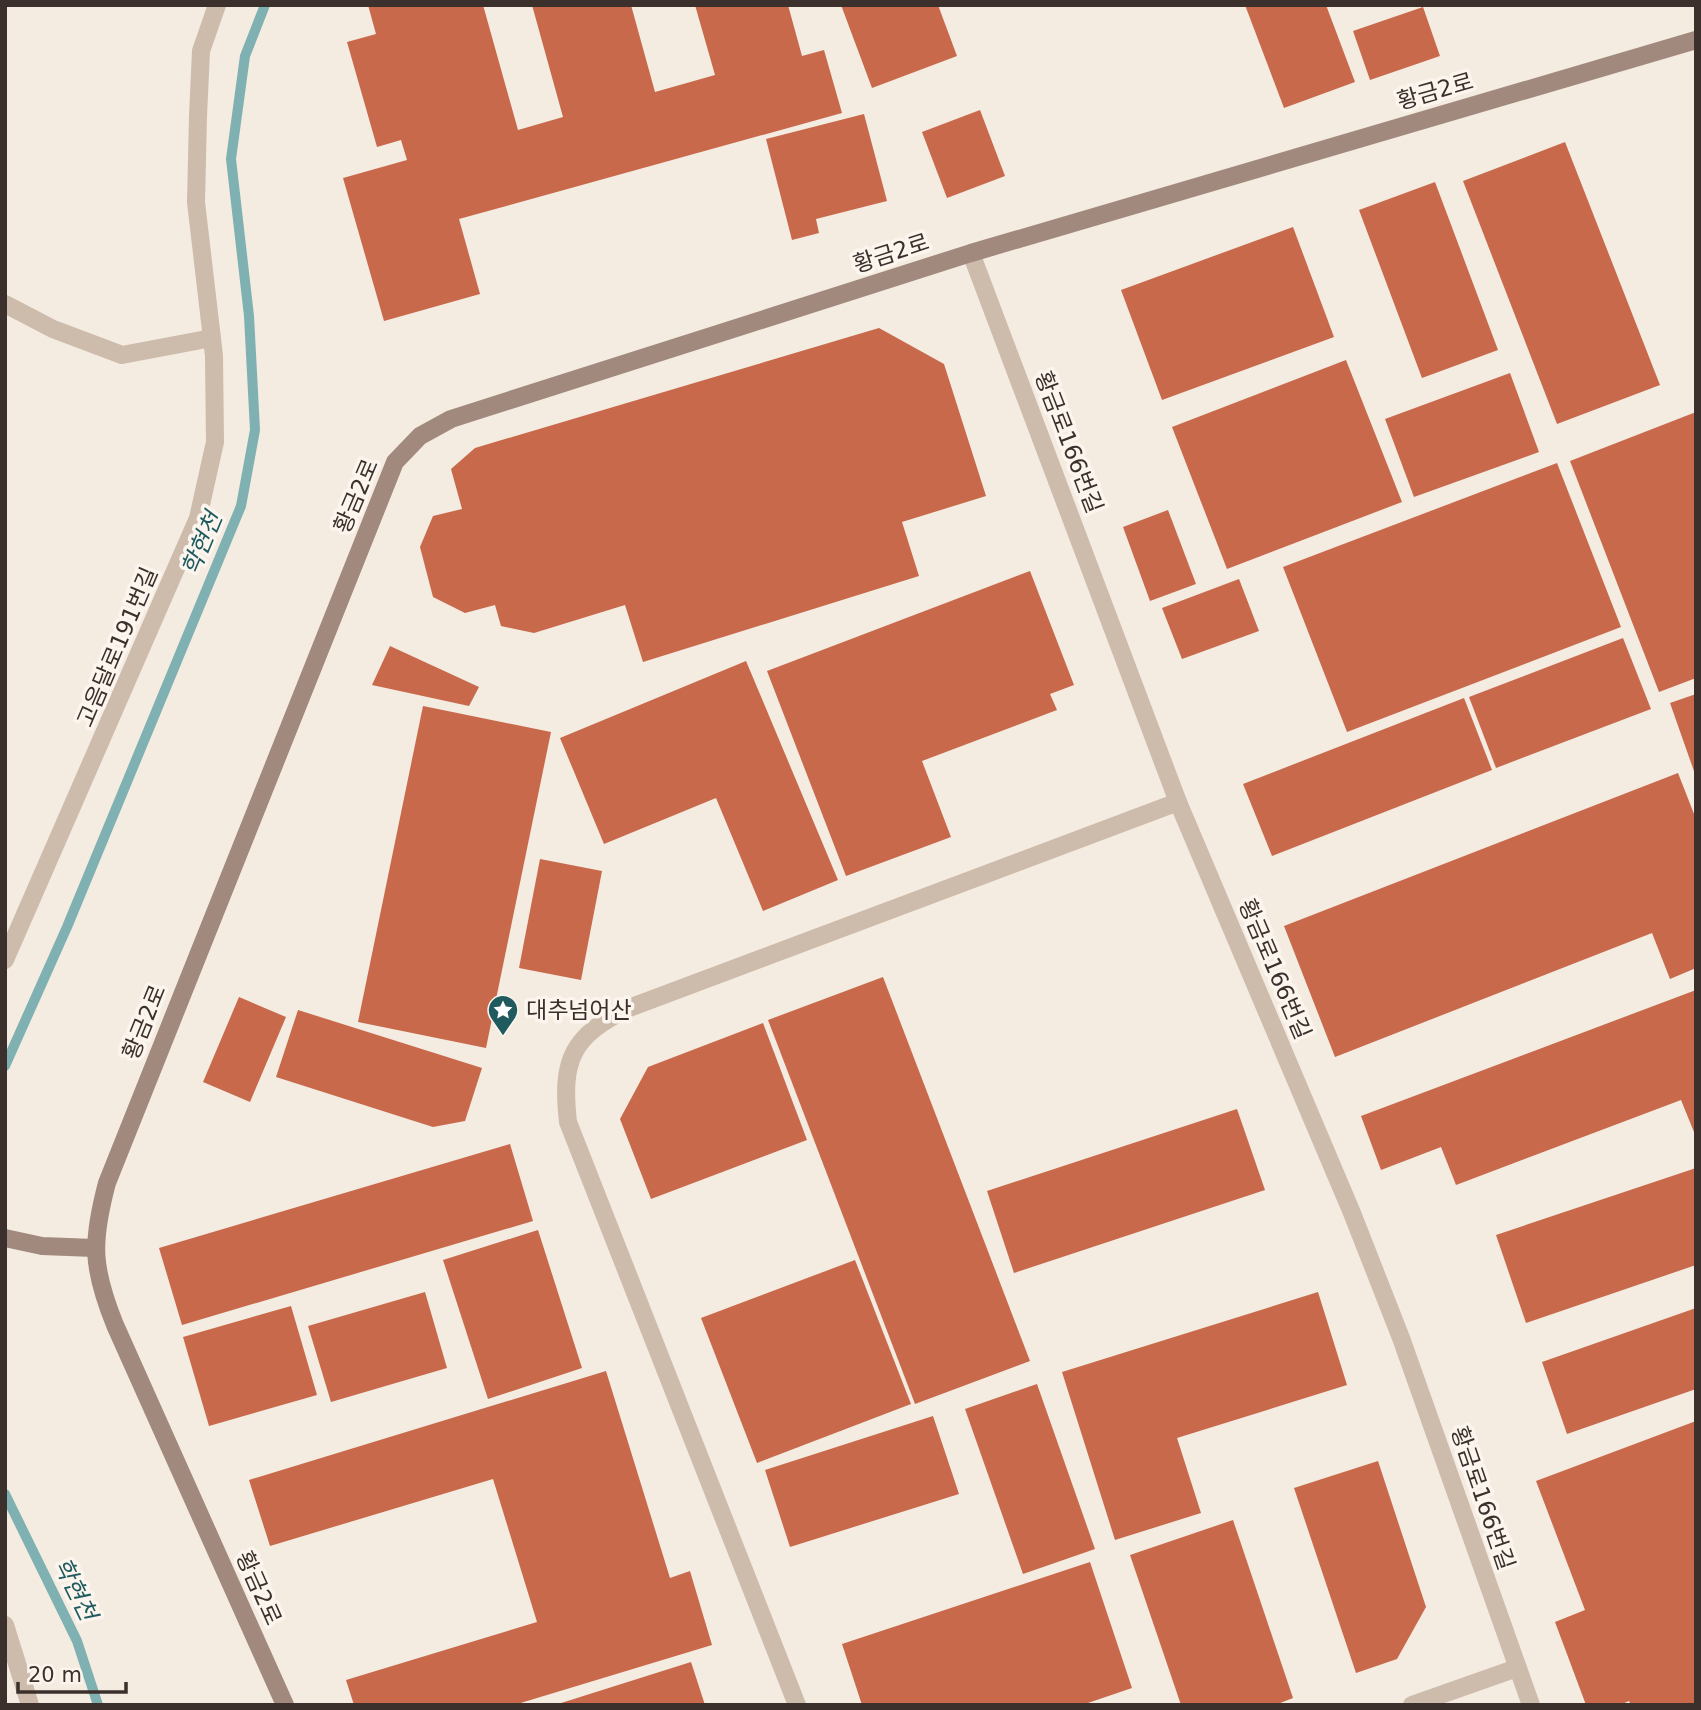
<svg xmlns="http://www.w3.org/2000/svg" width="1701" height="1710" font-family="'DejaVu Sans','Noto Sans KR',sans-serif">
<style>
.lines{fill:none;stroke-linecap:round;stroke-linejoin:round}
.stream{stroke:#7fb0b2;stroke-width:10}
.building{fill:#c8694b}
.lane{stroke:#cdbbac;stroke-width:18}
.street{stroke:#cdbbac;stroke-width:18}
.secondary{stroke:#a18a7d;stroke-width:18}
.labels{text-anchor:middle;stroke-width:7;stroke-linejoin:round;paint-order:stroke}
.street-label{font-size:23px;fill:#3b302b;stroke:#fbf5ee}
.poi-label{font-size:23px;fill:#3b302b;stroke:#fbf5ee;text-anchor:start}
.water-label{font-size:24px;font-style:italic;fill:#1f5a5e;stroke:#fbf5ee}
</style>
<rect width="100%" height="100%" fill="#f4ebe1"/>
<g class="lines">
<g class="stream">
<polyline points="5,1066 67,927 241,506 255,430 249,316 231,159 245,56 265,5"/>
<polyline points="5,1494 77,1641 98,1705"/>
</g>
</g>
<g class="building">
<polygon points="368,5 483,5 518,130 563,117 532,5 631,5 655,92 715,75 695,5 788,5 802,56 824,50 842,113 459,219 480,294 384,321 343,178 407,160 401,140 377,147 347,42 376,34"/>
<polygon points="841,5 938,5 957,56 872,88"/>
<polygon points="1245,5 1326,5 1355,82 1284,108"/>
<polygon points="1423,7 1440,56 1370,80 1353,31"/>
<polygon points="980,110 1005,176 947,198 922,132"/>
<polygon points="864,114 887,201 816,219 819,233 792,240 766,139"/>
<polygon points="1565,142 1660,385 1557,424 1463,181"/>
<polygon points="1435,182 1498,350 1422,378 1359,210"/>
<polygon points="1293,227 1334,337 1162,400 1121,290"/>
<polygon points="879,328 944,364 986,496 902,522 919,576 643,662 625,605 534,633 501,626 495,605 465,613 433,597 420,547 433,516 462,509 451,469 475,448"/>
<polygon points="1346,360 1402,502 1227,569 1172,427"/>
<polygon points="1510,373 1539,452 1414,497 1385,419"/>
<polygon points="1696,412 1696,678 1659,692 1570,461"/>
<polygon points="1557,463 1621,627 1347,732 1283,567"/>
<polygon points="1168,510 1196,584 1150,601 1123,527"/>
<polygon points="1030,571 1074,685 1050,694 1057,710 922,761 951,837 846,876 767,671"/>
<polygon points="1239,579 1259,631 1182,659 1162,608"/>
<polygon points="1623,638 1651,709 1496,768 1469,697"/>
<polygon points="390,646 479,687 469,706 372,685"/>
<polygon points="746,661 838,880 763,911 716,798 604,844 560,738"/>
<polygon points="1696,694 1696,774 1695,774 1670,703"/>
<polygon points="1464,698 1492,770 1272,856 1243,784"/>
<polygon points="423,706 551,732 486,1048 358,1022"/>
<polygon points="1678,773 1696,819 1696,968 1670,979 1652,933 1335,1057 1284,926"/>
<polygon points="540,859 602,871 581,980 519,968"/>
<polygon points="883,977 1030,1361 915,1404 768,1020"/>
<polygon points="1696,990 1696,1137 1681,1100 1456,1185 1441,1147 1381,1170 1361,1116"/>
<polygon points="239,997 286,1017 250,1102 203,1082"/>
<polygon points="298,1010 482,1068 465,1121 433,1127 276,1077"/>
<polygon points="763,1023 807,1140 651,1199 620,1119 648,1067"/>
<polygon points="1237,1109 1265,1190 1014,1273 987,1191"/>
<polygon points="510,1144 533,1221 182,1325 159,1248"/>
<polygon points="1696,1168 1696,1265 1526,1323 1496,1235"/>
<polygon points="538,1230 582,1368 488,1399 443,1260"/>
<polygon points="855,1260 911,1404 757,1463 701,1318"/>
<polygon points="425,1292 447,1368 331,1402 308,1326"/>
<polygon points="1318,1292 1347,1385 1177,1438 1201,1513 1115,1540 1062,1372"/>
<polygon points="291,1306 317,1395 209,1426 183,1337"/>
<polygon points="1696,1308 1696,1389 1567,1434 1542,1362"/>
<polygon points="606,1371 670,1578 690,1571 712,1645 514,1705 354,1705 346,1680 537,1622 493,1479 270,1546 249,1480"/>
<polygon points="1037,1384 1095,1549 1023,1574 965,1409"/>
<polygon points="933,1416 959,1494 790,1547 765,1470"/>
<polygon points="1696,1421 1696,1705 1631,1705 1629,1701 1620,1705 1586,1705 1555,1622 1585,1610 1536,1481"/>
<polygon points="1378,1461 1426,1607 1397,1659 1356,1673 1294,1488"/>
<polygon points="1233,1520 1293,1698 1275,1705 1181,1705 1130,1555"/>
<polygon points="1090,1562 1132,1688 1082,1705 862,1705 842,1644"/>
<polygon points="691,1662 705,1705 558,1705 558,1704"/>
</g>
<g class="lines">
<g class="lane">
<polyline points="5,304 53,329 122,355 212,338"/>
<polyline points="5,960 198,518 215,442 214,356 196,202 198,116 201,51 217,5"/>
<polyline points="5,1625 30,1705"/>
</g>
<g class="street">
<polyline points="971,253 1178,802 1352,1213 1401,1338 1531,1705"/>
<path d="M797,1705l-229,-583c-7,-63 4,-86 61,-114l549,-206"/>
<polyline points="1412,1705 1517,1668"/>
</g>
<g class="secondary">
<polyline points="5,1238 42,1246 94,1248"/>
<path d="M285,1705l-170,-380c-23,-57 -24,-82 -8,-142l288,-721 25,-26 31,-17 520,-166 725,-213"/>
</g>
</g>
<defs>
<g id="sight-pin" transform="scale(1.575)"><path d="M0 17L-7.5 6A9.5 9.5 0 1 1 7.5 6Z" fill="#1f5a5e" stroke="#fbf5ee"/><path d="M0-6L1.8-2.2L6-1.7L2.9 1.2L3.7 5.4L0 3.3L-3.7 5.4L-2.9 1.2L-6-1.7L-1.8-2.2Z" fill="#fff"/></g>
</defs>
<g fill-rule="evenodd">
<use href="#sight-pin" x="503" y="1010"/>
</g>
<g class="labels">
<g class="street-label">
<text transform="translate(1435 91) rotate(-16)" y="8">황금2로</text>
<text transform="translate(891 253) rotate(-18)" y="8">황금2로</text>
<text transform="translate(1069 442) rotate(69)" y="8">황금로166번길</text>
<text transform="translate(356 496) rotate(-67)" y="8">황금2로</text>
<text transform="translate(117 647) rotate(-67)" y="8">고음달로191번길</text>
<text transform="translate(1275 969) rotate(67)" y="8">황금로166번길</text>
<text transform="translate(144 1022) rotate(-68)" y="8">황금2로</text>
<text transform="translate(1483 1498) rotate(71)" y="8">황금로166번길</text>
<text transform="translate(259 1588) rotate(66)" y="8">황금2로</text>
</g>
<g class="poi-label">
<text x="526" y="1018">대추넘어산</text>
</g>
<g class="water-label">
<text transform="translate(202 544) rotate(-67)" y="8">학현천</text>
<text transform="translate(75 1589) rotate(64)" y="8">학현천</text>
</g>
</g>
<rect width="1701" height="1710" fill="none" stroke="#3b302b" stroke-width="14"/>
<path d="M18 1682v10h108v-10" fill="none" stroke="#3b302b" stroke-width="3.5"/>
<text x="28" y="1682" font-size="21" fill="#3b302b" stroke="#fbf5ee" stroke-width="5" paint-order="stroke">20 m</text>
</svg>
